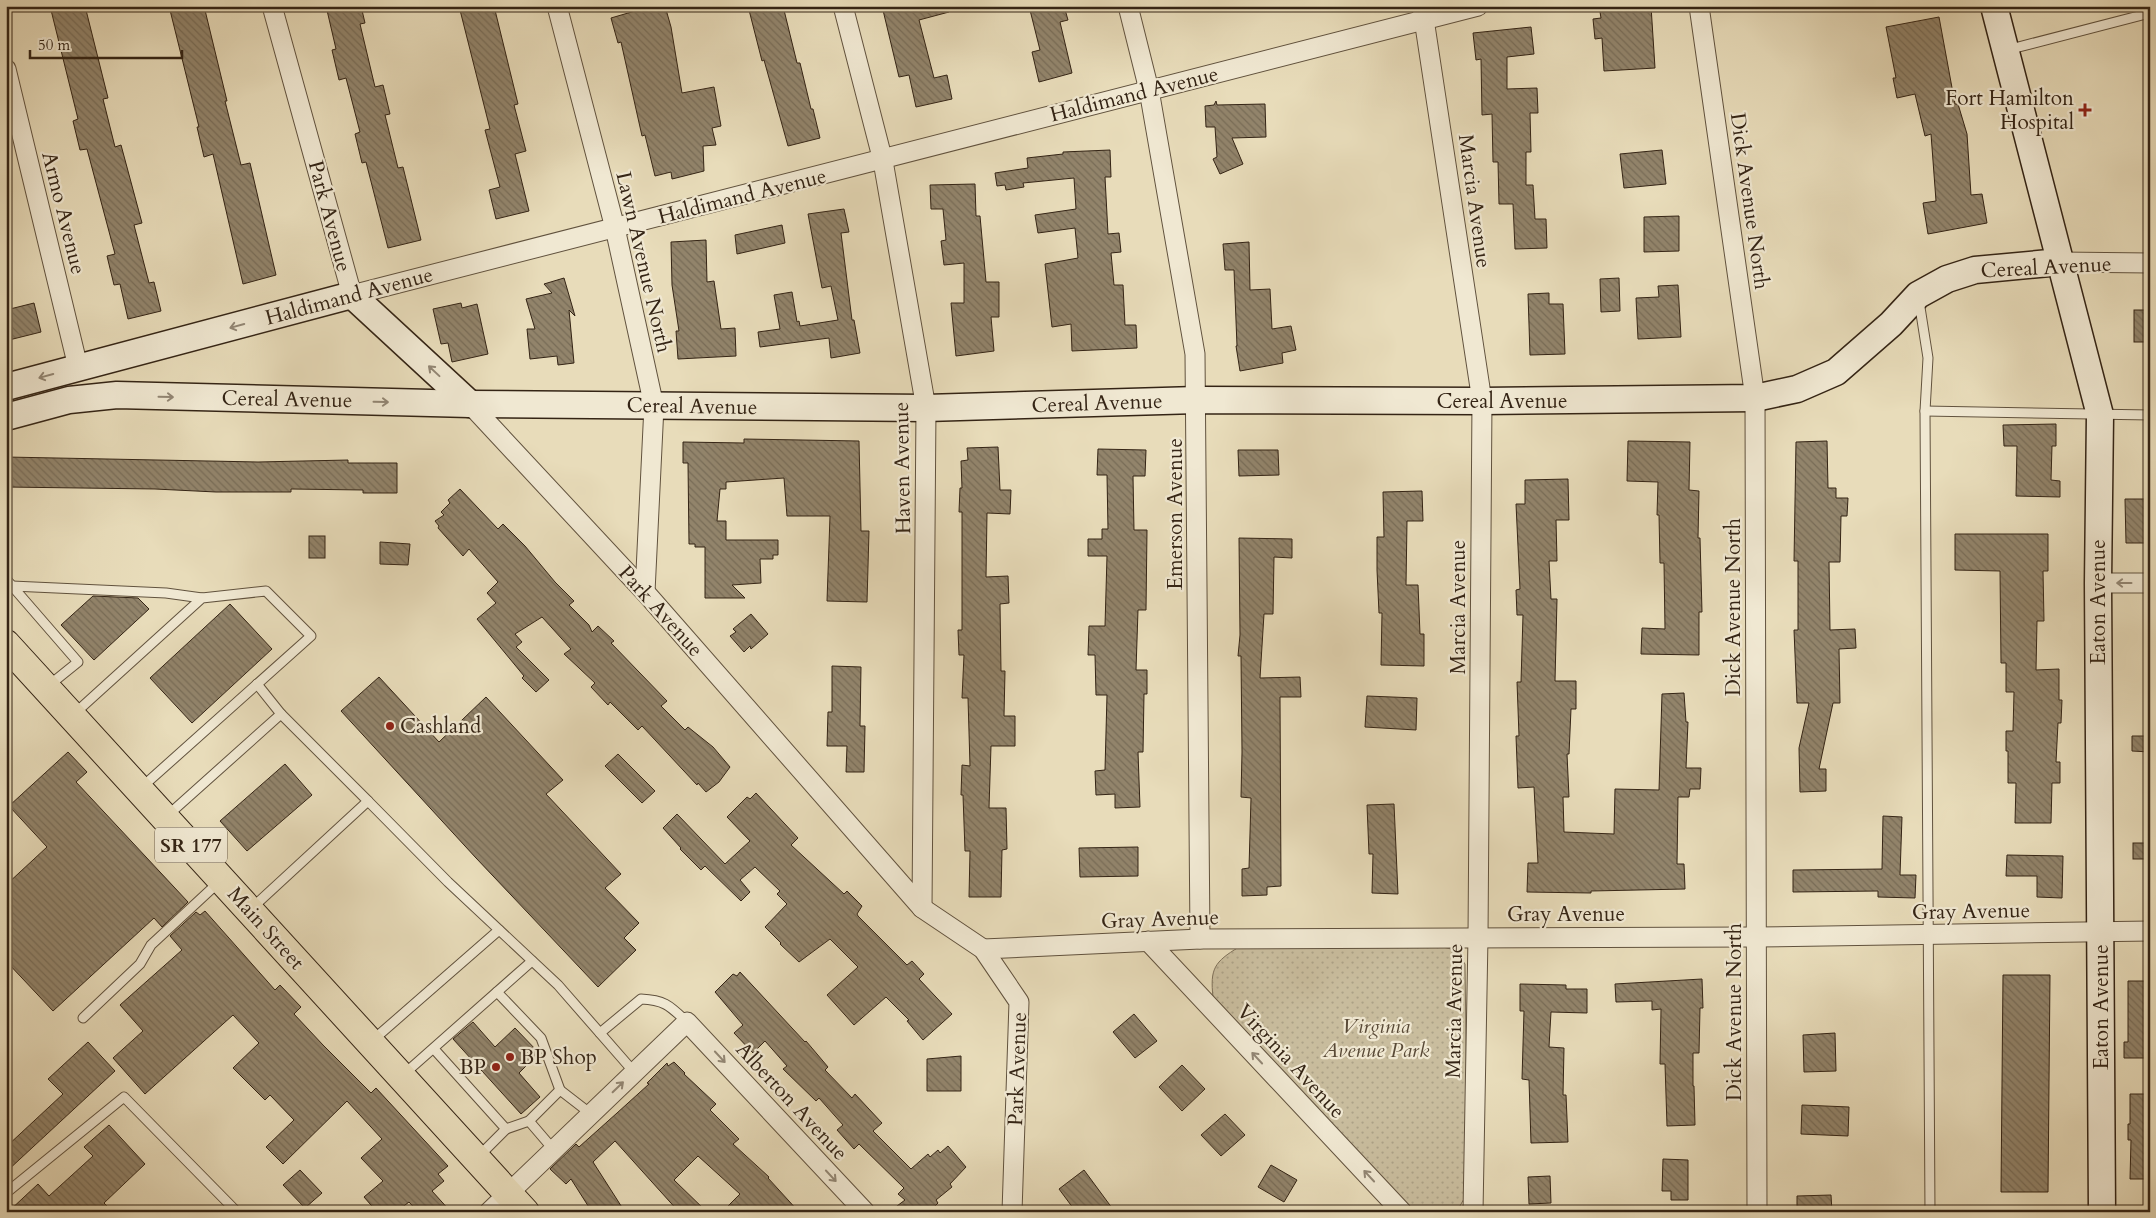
<svg xmlns="http://www.w3.org/2000/svg" width="2156" height="1218" font-family="Cardo,serif">
<style>
.park{fill:url(#park-dots);stroke:#7e705a}
.building{fill:url(#building-back-hatch);stroke:#342415}
.lines{fill:none;stroke-linecap:round;stroke-linejoin:round}
.lane-casing{stroke:#61523e;stroke-width:11}
.street-casing{stroke:#61523e;stroke-width:21}
.secondary-casing{stroke:#342415;stroke-width:29}
.primary-casing{stroke:#342415;stroke-width:30}
.lane{stroke:#f0e8d2;stroke-width:9}
.street{stroke:#f0e8d2;stroke-width:19}
.secondary{stroke:#f0e8d2;stroke-width:26}
.primary{stroke:#e8dcba;stroke-width:28}
.oneway{stroke:#928674}
.poi-dot{fill:#8f2418;stroke:#f0e8d2;stroke-width:2}
.labels{text-anchor:middle;stroke-width:4.5;stroke-linejoin:round;paint-order:stroke}
.shield{fill:#f0e8d2;stroke:#6c5f4e;stroke-width:1}
.shield-label{font-size:20px;font-weight:bold;fill:#342415}
.street-label{font-size:21px;fill:#342415;stroke:#f0e8d2}
.poi-label{font-size:21px;fill:#342415;stroke:#f0e8d2;text-anchor:end}
.park-label{font-size:21px;font-style:italic;fill:#594a37;stroke:#f0e8d2}
</style>
<defs>
<pattern id="park-dots" width="8" height="8" patternUnits="userSpaceOnUse" patternTransform="scale(1.25)"><rect width="8" height="8" fill="#c9bd9e"/><path d="M2 2h.1M6 6h.1" fill="none" stroke="#ada287" stroke-width="1.8" stroke-linecap="round"/></pattern>
<pattern id="building-back-hatch" width="6" height="6" patternUnits="userSpaceOnUse" patternTransform="scale(1.25)"><rect width="6" height="6" fill="#92846b"/><path d="M-1 5l2 2M0 0l6 6M5-1l2 2" fill="none" stroke="#786c57"/></pattern>
</defs>
<rect width="100%" height="100%" fill="#e8dcba"/>
<filter id="stains"><feTurbulence type="fractalNoise" baseFrequency=".004" numOctaves="4"/><feColorMatrix values="0 0 0 0 .2 0 0 0 0 .09 0 0 0 0 .02 0 0 0 .5 -.17"/></filter>
<radialGradient id="worn" r=".72"><stop offset=".6" stop-color="#630" stop-opacity="0"/><stop offset="1" stop-color="#630" stop-opacity=".3"/></radialGradient>
<path class="park" d="M1239,947h204l12,3 10,14 3,228 -11,19 -43,1 -201,-215c-3,-28 1,-35 26,-50z"/>
<g class="building">
<polygon points="50,6 85,6 108,98 103,99 115,147 121,145 142,223 134,225 149,283 154,282 161,311 128,319 120,284 114,285 107,256 115,254 87,149 80,150 73,121 78,119"/>
<polygon points="169,6 204,6 227,101 225,101 241,165 250,163 276,275 243,284 213,154 204,157 197,127 199,127"/>
<polygon points="326,6 361,6 365,23 360,24 375,87 383,85 390,114 385,115 398,168 403,167 421,240 388,248 366,162 362,163 355,134 360,132 346,78 339,80 332,50 336,49"/>
<polygon points="459,6 494,6 518,104 514,105 526,151 515,154 529,211 496,219 489,190 500,187 485,130 490,129"/>
<polygon points="652,6 665,6 671,27 682,93 714,87 721,126 712,128 716,145 703,146 704,171 672,179 671,172 655,176 645,135 642,136 621,42 618,43 611,18"/>
<polygon points="748,6 783,6 797,63 800,63 811,109 813,109 820,138 788,146 764,60 762,61"/>
<polygon points="882,6 948,6 949,12 919,20 934,78 947,75 952,99 916,107 909,75 899,77"/>
<polygon points="1029,6 1064,6 1068,20 1060,22 1072,73 1039,82 1032,52 1040,50"/>
<polygon points="1599,6 1651,6 1655,68 1604,71 1602,38 1595,39 1593,19 1601,18"/>
<polygon points="1939,17 1955,104 1958,104 1967,134 1971,195 1982,194 1987,223 1928,234 1923,203 1936,201 1931,134 1925,136 1915,94 1897,98 1893,78 1896,78 1886,27"/>
<polygon points="1531,27 1534,54 1507,57 1507,89 1537,88 1538,113 1530,113 1531,152 1526,152 1526,185 1533,185 1535,219 1546,219 1547,248 1515,249 1513,204 1499,204 1498,162 1493,162 1492,114 1482,115 1481,59 1476,60 1473,33"/>
<polygon points="1216,101 1217,105 1265,104 1266,137 1232,138 1243,164 1220,174 1213,159 1217,157 1215,127 1206,127 1205,106 1214,105"/>
<polygon points="1110,150 1111,177 1105,177 1108,234 1119,233 1121,252 1111,253 1114,285 1123,285 1125,325 1136,325 1137,348 1072,351 1071,324 1052,327 1045,264 1078,258 1075,228 1038,233 1035,215 1076,209 1074,178 1023,183 1024,187 1006,190 1005,185 997,186 995,173 1028,168 1027,158 1063,154 1063,152"/>
<polygon points="1662,150 1666,184 1624,188 1620,154"/>
<polygon points="975,184 976,216 980,216 986,282 999,282 999,317 991,317 994,351 956,356 951,303 964,303 964,263 944,265 941,241 946,240 943,209 931,209 930,185"/>
<polygon points="844,209 849,232 841,233 852,320 854,320 860,353 831,358 829,338 760,347 758,332 780,329 774,295 792,292 797,322 799,321 800,326 838,320 831,286 822,288 808,214"/>
<polygon points="1679,216 1679,251 1644,252 1644,217"/>
<polygon points="782,225 785,243 737,254 735,235"/>
<polygon points="706,240 707,282 714,281 721,329 735,328 736,356 678,359 676,331 679,331 672,285 671,242"/>
<polygon points="1249,242 1250,290 1270,289 1272,329 1291,326 1296,350 1282,353 1283,363 1240,371 1236,346 1237,346 1234,270 1225,270 1223,244"/>
<polygon points="564,278 575,316 569,310 574,363 558,365 557,356 530,359 527,329 535,329 526,299 552,293 544,284"/>
<polygon points="1619,278 1620,311 1601,312 1600,279"/>
<polygon points="1678,285 1681,337 1638,339 1636,298 1659,297 1658,286"/>
<polygon points="1549,293 1549,304 1563,304 1565,354 1530,355 1528,294"/>
<polygon points="34,303 41,332 9,340 6,331 6,310"/>
<polygon points="461,303 462,308 477,304 488,354 452,362 448,343 441,344 433,309"/>
<rect x="2134" y="310" width="16" height="32"/>
<polygon points="2056,424 2056,446 2052,446 2051,480 2060,481 2060,497 2016,496 2017,446 2004,446 2003,425"/>
<polygon points="744,439 859,441 861,531 869,531 867,602 827,601 830,516 787,516 784,478 726,482 726,489 720,489 717,521 726,521 726,540 778,540 778,555 773,555 773,559 760,559 761,583 732,585 745,598 705,598 705,547 695,547 695,544 689,544 688,463 683,463 683,442 744,443"/>
<polygon points="1628,441 1690,442 1689,490 1699,491 1698,538 1700,538 1702,612 1699,612 1699,655 1641,654 1642,628 1665,629 1664,563 1660,563 1659,515 1657,515 1658,482 1627,481"/>
<polygon points="1827,441 1828,488 1836,488 1836,498 1848,498 1847,516 1841,516 1840,562 1829,562 1830,630 1855,629 1856,648 1839,649 1840,703 1833,703 1819,769 1826,769 1826,791 1800,792 1799,748 1809,703 1797,703 1794,630 1798,630 1798,561 1794,561 1796,442"/>
<polygon points="998,447 1000,490 1011,490 1010,514 987,513 986,577 1008,576 1009,603 1000,604 1001,671 1005,671 1004,716 1015,716 1015,746 991,746 989,808 1006,808 1007,849 1002,850 1001,897 969,897 970,851 965,851 963,795 961,795 962,765 970,766 968,698 962,698 964,655 959,655 958,630 962,630 962,512 959,512 960,488 962,488 961,461 968,460 967,448"/>
<polygon points="1098,449 1146,450 1145,476 1133,476 1134,530 1147,530 1146,610 1138,610 1136,670 1147,670 1147,694 1144,694 1143,752 1138,752 1140,807 1115,808 1115,794 1096,795 1095,771 1105,770 1107,695 1096,695 1095,655 1088,655 1089,626 1105,626 1107,556 1088,556 1088,539 1102,539 1102,529 1108,529 1107,475 1097,475"/>
<polygon points="1238,450 1278,450 1279,475 1239,476"/>
<polygon points="6,457 258,462 348,460 348,463 397,463 397,493 363,493 363,490 291,489 291,492 216,492 155,489 6,487"/>
<polygon points="1568,479 1569,520 1556,520 1557,561 1549,561 1551,599 1557,599 1555,681 1576,681 1576,709 1571,709 1569,754 1567,754 1569,797 1563,797 1564,832 1614,834 1615,789 1659,790 1662,694 1684,693 1686,722 1688,722 1686,768 1701,768 1700,789 1690,789 1689,797 1678,797 1677,864 1684,864 1685,889 1591,891 1591,893 1527,892 1528,863 1538,863 1534,787 1518,788 1516,736 1519,736 1517,682 1521,682 1523,615 1517,615 1516,590 1520,589 1516,504 1525,504 1525,480"/>
<polygon points="460,489 498,529 503,524 525,546 555,582 574,601 569,605 589,625 592,632 598,626 614,641 611,643 667,701 661,706 685,730 688,727 713,747 730,767 719,782 706,792 698,783 697,785 642,726 638,730 610,702 608,705 591,687 595,683 564,654 571,649 542,617 515,634 522,642 516,647 549,680 536,692 522,678 524,676 477,619 496,603 487,593 498,582 469,549 463,556 438,528 439,526 435,521 444,515 441,512 450,503 448,500"/>
<polygon points="1422,491 1423,521 1407,521 1406,585 1418,585 1420,634 1424,634 1424,666 1381,665 1382,613 1379,613 1377,570 1377,537 1384,537 1383,492"/>
<polygon points="2125,499 2150,499 2150,543 2126,543"/>
<polygon points="1955,534 2048,534 2048,571 2043,571 2044,621 2037,621 2036,670 2059,669 2059,700 2062,700 2061,723 2058,723 2056,762 2060,762 2060,783 2052,783 2051,823 2015,823 2016,783 2008,783 2008,751 2006,751 2006,731 2013,731 2014,692 2006,692 2006,663 2001,663 2000,571 1955,570"/>
<rect x="309" y="536" width="16" height="22"/>
<polygon points="1239,538 1292,539 1292,558 1274,557 1273,614 1264,614 1260,678 1300,677 1301,697 1280,697 1281,886 1267,887 1267,895 1242,896 1242,869 1249,868 1251,798 1241,797 1242,752 1241,656 1238,656 1240,635"/>
<polygon points="380,542 410,544 408,565 380,564"/>
<polygon points="93,596 138,598 149,609 94,660 61,625"/>
<polygon points="230,604 272,649 192,723 150,678"/>
<polygon points="751,614 768,634 751,649 750,646 744,652 730,636 736,632 733,629"/>
<polygon points="832,666 861,667 860,726 865,726 864,772 846,772 847,746 827,746 828,712 832,712"/>
<polygon points="379,677 439,742 486,697 563,780 546,794 621,874 605,888 639,923 624,938 636,950 598,987 476,858 341,711"/>
<polygon points="1367,696 1417,698 1416,730 1365,727"/>
<polygon points="2132,736 2150,736 2150,752 2132,751"/>
<polygon points="68,752 87,772 76,782 188,902 162,927 154,918 53,1011 6,961 6,885 47,847 9,806"/>
<polygon points="618,754 655,791 642,803 605,766"/>
<polygon points="285,764 312,795 247,851 220,821"/>
<polygon points="756,793 798,838 791,845 844,894 847,891 862,906 857,914 858,916 907,965 912,961 924,974 919,979 952,1014 923,1040 907,1021 909,1020 886,997 854,1025 827,995 858,967 830,939 799,962 780,944 781,943 765,927 787,904 777,894 780,891 755,867 740,880 750,892 741,901 705,866 701,870 680,849 681,848 663,828 677,814 725,864 750,841 727,817 747,797 750,799"/>
<polygon points="1394,804 1398,894 1372,893 1373,854 1369,854 1367,805"/>
<polygon points="1883,816 1902,817 1900,875 1916,875 1915,898 1878,897 1878,891 1793,892 1793,870 1882,869"/>
<rect x="2133" y="843" width="17" height="16"/>
<polygon points="1138,847 1138,876 1080,877 1079,848"/>
<polygon points="2007,855 2063,856 2062,898 2037,897 2037,876 2006,876"/>
<polygon points="205,911 275,990 280,985 301,1007 294,1014 323,1045 371,1093 376,1088 448,1166 438,1174 444,1181 432,1191 451,1212 418,1212 409,1202 396,1212 377,1212 364,1197 383,1181 361,1158 382,1139 347,1101 283,1164 266,1147 294,1120 270,1095 265,1100 233,1068 259,1043 233,1015 145,1094 113,1058 143,1031 120,1005 182,950 170,936 196,912 200,915"/>
<polygon points="740,972 805,1042 806,1041 828,1067 825,1070 852,1098 855,1094 882,1123 873,1131 911,1169 928,1154 930,1157 938,1150 940,1153 948,1146 966,1167 950,1184 952,1187 936,1200 938,1203 929,1212 889,1212 905,1200 898,1194 904,1188 859,1144 854,1149 837,1130 843,1125 819,1098 816,1101 783,1069 787,1066 765,1041 753,1053 734,1033 743,1025 715,992 733,974 737,976"/>
<polygon points="2003,975 2050,975 2048,1192 2001,1192"/>
<polygon points="1702,979 1703,1008 1700,1008 1699,1053 1693,1053 1693,1086 1694,1086 1695,1125 1667,1126 1665,1064 1660,1064 1661,1009 1652,1010 1652,1001 1616,1002 1615,984"/>
<polygon points="2128,981 2150,981 2150,1058 2124,1058 2124,1042 2128,1042"/>
<polygon points="1520,984 1566,985 1566,989 1587,989 1587,1013 1551,1012 1549,1047 1564,1048 1563,1095 1566,1095 1568,1142 1531,1143 1529,1080 1522,1079 1524,1011 1520,1011"/>
<polygon points="1134,1014 1157,1041 1135,1058 1113,1032"/>
<polygon points="473,1022 495,1047 515,1028 539,1053 519,1073 540,1097 521,1114 453,1039"/>
<polygon points="1835,1033 1836,1071 1804,1072 1803,1035"/>
<polygon points="88,1042 115,1071 6,1172 6,1147 63,1094 48,1079"/>
<polygon points="961,1056 961,1091 927,1091 927,1059"/>
<polygon points="674,1062 685,1073 684,1074 716,1104 710,1110 739,1139 733,1144 769,1177 768,1178 799,1212 722,1212 740,1194 698,1156 674,1180 707,1212 679,1212 615,1141 593,1162 625,1212 592,1212 571,1179 566,1184 550,1169 576,1144 579,1147 617,1113 649,1084 647,1083 667,1063 668,1066"/>
<polygon points="1182,1065 1205,1089 1182,1111 1159,1087"/>
<polygon points="2130,1094 2150,1094 2150,1179 2130,1179 2131,1140 2128,1140 2128,1124 2130,1124"/>
<polygon points="1802,1105 1849,1107 1848,1136 1801,1134"/>
<polygon points="1225,1114 1245,1135 1221,1156 1201,1135"/>
<polygon points="109,1125 145,1164 104,1203 113,1212 8,1212 38,1184 49,1196 93,1156 84,1147"/>
<polygon points="1663,1159 1688,1160 1688,1200 1671,1200 1671,1191 1662,1191"/>
<polygon points="1271,1165 1297,1180 1284,1202 1258,1187"/>
<polygon points="300,1170 322,1193 305,1208 283,1185"/>
<polygon points="1084,1170 1115,1212 1076,1212 1059,1189"/>
<polygon points="1550,1176 1551,1203 1529,1204 1528,1177"/>
<polygon points="1831,1195 1832,1212 1797,1212 1797,1196"/>
</g>
<g class="lines">
<g class="lane-casing">
<g id="lane">
<polyline points="2007,50 2150,13"/>
<polyline points="1919,301 1928,358 1925,411 1930,1212"/>
<polyline points="1925,411 2150,415"/>
<polyline points="6,579 78,662 47,687"/>
<polyline points="12,586 166,593 202,598"/>
<polyline points="257,684 281,714"/>
<polyline points="73,715 202,598 266,591 311,636 142,787"/>
<polyline points="368,801 448,882 558,985 634,1072"/>
<polyline points="167,816 281,714 368,801 252,908"/>
<polyline points="497,992 541,1038 560,1090"/>
<polyline points="83,1018 140,964 151,945 220,881"/>
<path d="M600,1033l41,-34c24,1 29,7 46,23"/>
<polyline points="373,1040 499,930"/>
<polyline points="434,1049 506,1129 479,1156"/>
<polyline points="403,1075 532,961"/>
<polyline points="529,1121 553,1149"/>
<polyline points="506,1129 529,1121 560,1090 591,1114"/>
<polyline points="6,1193 124,1097 237,1212"/>
</g>
</g>
<g class="street-casing">
<g id="street">
<polyline points="272,6 352,295 1478,6"/>
<polyline points="557,6 615,228 654,406 645,592"/>
<polyline points="843,6 883,161 926,408 922,908"/>
<polyline points="1128,6 1149,90 1195,354 1200,939"/>
<polyline points="1422,6 1482,401 1478,937 1473,1212"/>
<polyline points="1699,6 1755,398 1757,1212"/>
<polyline points="6,69 78,367"/>
<polyline points="2060,262 2150,263"/>
<polyline points="470,404 645,592 922,908 983,949 1019,1002 1012,1212"/>
<polyline points="2098,583 2150,583"/>
<polyline points="1148,941 1402,1212"/>
<polyline points="983,949 1200,939 1756,937 2150,931"/>
<polyline points="489,1212 687,1022 865,1212"/>
</g>
</g>
<g class="secondary-casing">
<g id="secondary">
<polyline points="1994,6 2100,415 2098,583 2102,1212"/>
<polyline points="6,387 352,295 470,404"/>
<polyline points="6,417 69,400 117,395 470,404 926,408 1197,400 1482,401 1755,398 1797,389 1836,372 1891,324 1918,295 1947,279 1975,270 2060,262"/>
</g>
</g>
<g class="primary-casing">
<polyline id="primary" points="6,644 525,1212"/>
</g>
<use href="#lane" class="lane"/>
<use href="#street" class="street"/>
<use href="#secondary" class="secondary"/>
<use href="#primary" class="primary"/>
</g>
<defs><path id="oneway-shaft" d="M-6 0H5M1.5-3L5.5 0L1.5 3" fill="none" stroke-width="1.6" stroke-linecap="round" stroke-linejoin="round" transform="scale(1.25)"/></defs>
<g class="oneway">
<use href="#oneway-shaft" transform="translate(237 326) rotate(165)"/>
<use href="#oneway-shaft" transform="translate(434 371) rotate(-137)"/>
<use href="#oneway-shaft" transform="translate(46 376) rotate(165)"/>
<use href="#oneway-shaft" transform="translate(166 397) rotate(1)"/>
<use href="#oneway-shaft" transform="translate(381 402) rotate(1)"/>
<use href="#oneway-shaft" transform="translate(2124 583) rotate(-180)"/>
<use href="#oneway-shaft" transform="translate(720 1057) rotate(47)"/>
<use href="#oneway-shaft" transform="translate(1257 1058) rotate(-133)"/>
<use href="#oneway-shaft" transform="translate(618 1087) rotate(-44)"/>
<use href="#oneway-shaft" transform="translate(831 1176) rotate(47)"/>
<use href="#oneway-shaft" transform="translate(1369 1176) rotate(-133)"/>
</g>
<g class="poi-dot">
<path d="M2082.5 102.5h5v5h5v5h-5v5h-5v-5h-5v-5h5z"/>
<circle cx="390" cy="726" r="5"/>
<circle cx="510" cy="1057" r="5"/>
<circle cx="496" cy="1067" r="5"/>
</g>
<g class="labels">
<rect class="shield" x="155" y="827.5" width="72" height="35" rx="4"/>
<g class="shield-label">
<text x="191" y="852">SR 177</text>
</g>
<g class="street-label">
<text transform="translate(1134 94) rotate(-14)" y="7">Haldimand Avenue</text>
<text transform="translate(742 196) rotate(-14)" y="7">Haldimand Avenue</text>
<text transform="translate(1475 201) rotate(82)" y="7">Marcia Avenue</text>
<text transform="translate(1750 201) rotate(82)" y="7">Dick Avenue North</text>
<text transform="translate(64 213) rotate(76)" y="7">Armo Avenue</text>
<text transform="translate(330 216) rotate(75)" y="7">Park Avenue</text>
<text transform="translate(644 262) rotate(77)" y="7">Lawn Avenue North</text>
<text transform="translate(2046 267) rotate(-3)" y="7">Cereal Avenue</text>
<text transform="translate(349 296) rotate(-15)" y="7">Haldimand Avenue</text>
<text transform="translate(287 399) rotate(1)" y="7">Cereal Avenue</text>
<text x="1502" y="408">Cereal Avenue</text>
<text transform="translate(1097 403) rotate(-2)" y="7">Cereal Avenue</text>
<text transform="translate(692 406) rotate(1)" y="7">Cereal Avenue</text>
<text transform="translate(902 468) rotate(-91)" y="7">Haven Avenue</text>
<text transform="translate(1175 514) rotate(-90)" y="7">Emerson Avenue</text>
<text transform="translate(2098 602) rotate(-90)" y="7">Eaton Avenue</text>
<text transform="translate(1458 607) rotate(-90)" y="7">Marcia Avenue</text>
<text transform="translate(1733 607) rotate(-90)" y="7">Dick Avenue North</text>
<text transform="translate(661 611) rotate(48)" y="7">Park Avenue</text>
<text transform="translate(1971 911) rotate(-1)" y="7">Gray Avenue</text>
<text x="1566" y="921">Gray Avenue</text>
<text transform="translate(1160 919) rotate(-2)" y="7">Gray Avenue</text>
<text transform="translate(266 928) rotate(48)" y="7">Main Street</text>
<text transform="translate(2101 1007) rotate(-90)" y="7">Eaton Avenue</text>
<text transform="translate(1454 1011) rotate(-89)" y="7">Marcia Avenue</text>
<text transform="translate(1734 1012) rotate(-90)" y="7">Dick Avenue North</text>
<text transform="translate(1291 1061) rotate(47)" y="7">Virginia Avenue</text>
<text transform="translate(1017 1069) rotate(-88)" y="7">Park Avenue</text>
<text transform="translate(792 1101) rotate(47)" y="7">Alberton Avenue</text>
</g>
<g class="poi-label">
<text x="2074" y="105">Fort Hamilton<tspan x="2074" dy="24">Hospital</tspan></text>
<text x="400" y="733" text-anchor="start">Cashland</text>
<text x="520" y="1064" text-anchor="start">BP Shop</text>
<text x="486" y="1074">BP</text>
</g>
<g class="park-label">
<text x="1376" y="1033">Virginia<tspan x="1376" dy="24">Avenue Park</tspan></text>
</g>
</g>
<rect width="2156" height="1218" fill="none" stroke="#e8dcba" stroke-width="25"/>
<rect x="8" y="8" width="2141" height="1203" fill="none" stroke="#342415" stroke-width="2.5"/>
<rect x="12" y="12" width="2131" height="1193" fill="none" stroke="#342415"/>
<path d="M30 50v8h152v-8" fill="none" stroke="#342415" stroke-width="2.5"/>
<text x="38" y="50" font-size="15" fill="#342415" stroke="#f0e8d2" stroke-width="4" paint-order="stroke">50 m</text>
<rect width="100%" height="100%" filter="url(#stains)"/>
<rect width="100%" height="100%" fill="url(#worn)"/>
</svg>
